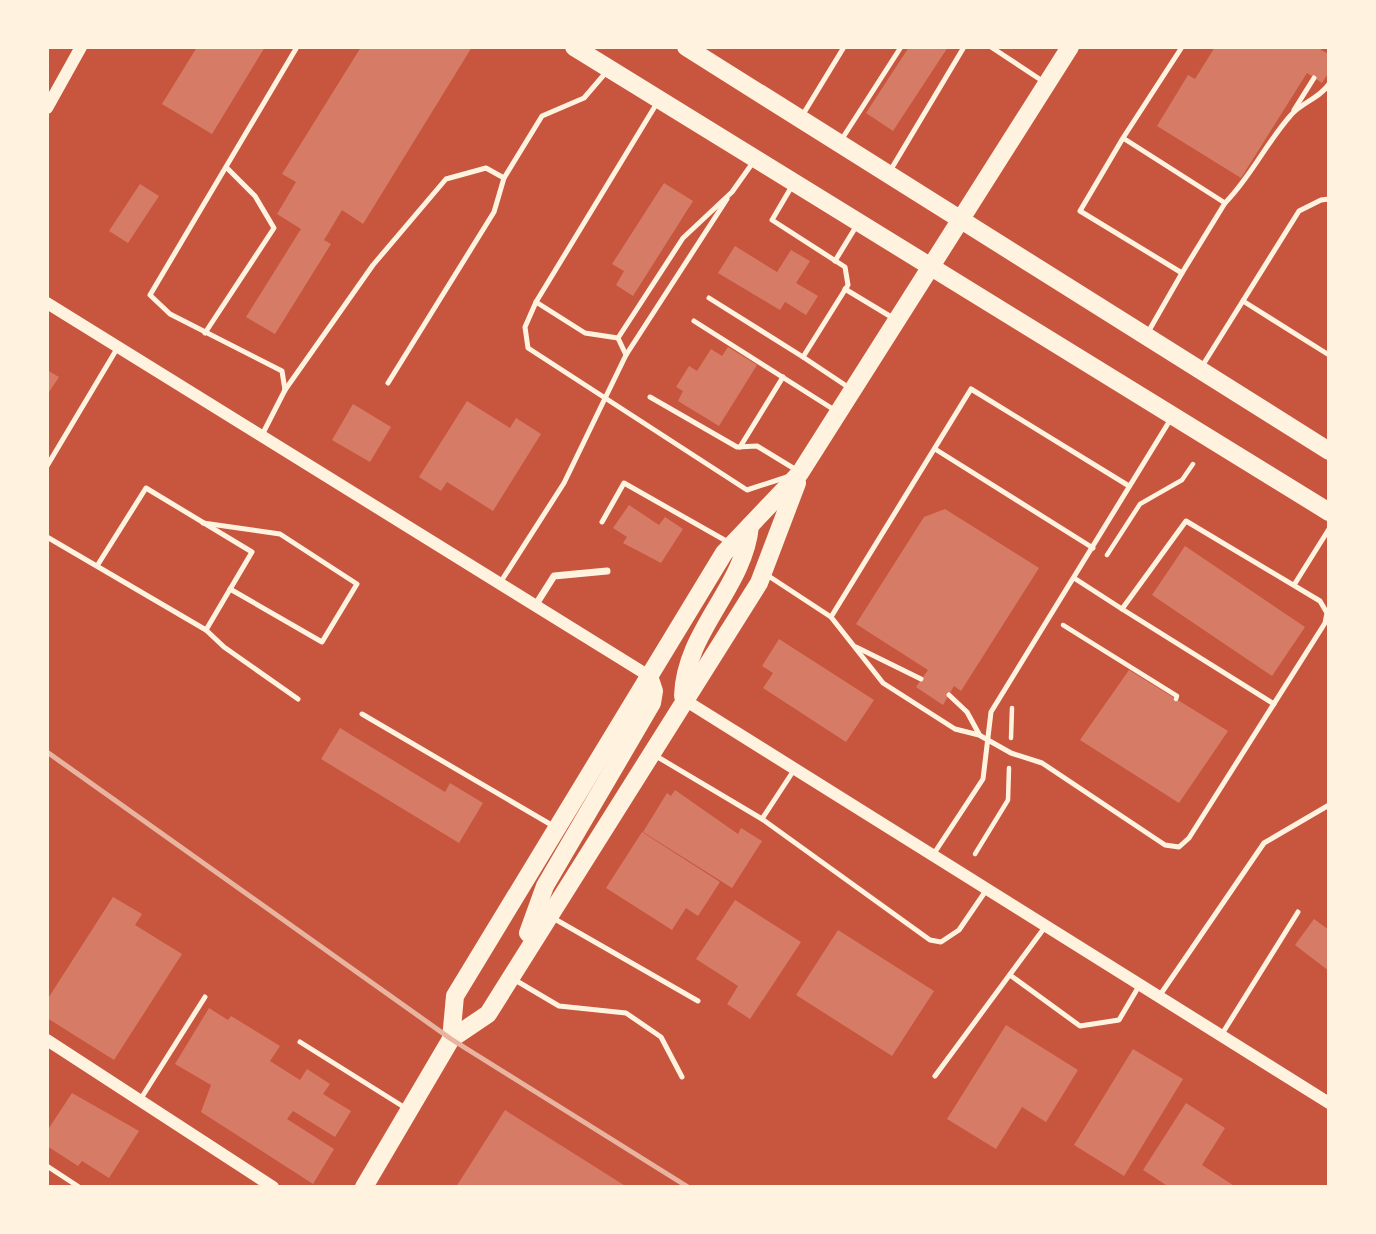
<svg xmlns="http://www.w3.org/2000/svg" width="1376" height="1234" font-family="Rubik,sans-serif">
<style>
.building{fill:#d67c66}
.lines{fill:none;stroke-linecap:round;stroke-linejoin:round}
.path{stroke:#fff3e0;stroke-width:4.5}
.service{stroke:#fff3e0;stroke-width:5}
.minor{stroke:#fff3e0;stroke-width:7}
.tertiary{stroke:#fff3e0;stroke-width:12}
.primary{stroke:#fff3e0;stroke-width:18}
.rail{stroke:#e9b49f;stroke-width:5}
</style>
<rect width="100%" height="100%" fill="#c8553d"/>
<g class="building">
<polygon points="197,47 265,47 212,134 162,104"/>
<polygon points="361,47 472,47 363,224 342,210 324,240 331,244 275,334 246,317 301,229 277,214 296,182 282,174"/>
<polygon points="909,47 948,47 893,131 866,113"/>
<polygon points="1215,47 1323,47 1321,50 1329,54 1329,72 1322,83 1307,73 1241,178 1157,126 1188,75 1195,79"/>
<polygon points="664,183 693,201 633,296 616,285 624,271 612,264"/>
<polygon points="140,184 159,196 128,243 109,231"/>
<polygon points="735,246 777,272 791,250 810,261 796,283 818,296 806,315 785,302 780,310 718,273"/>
<polygon points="728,347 757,365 719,426 678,401 683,391 676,387 689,366 697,371 711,349 722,356"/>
<polygon points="47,370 59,377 47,395"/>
<polygon points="467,401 510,428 516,418 541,434 493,511 447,482 441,491 419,477"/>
<polygon points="353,404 391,427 370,462 332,440"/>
<polygon points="629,505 659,525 665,517 683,529 661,563 623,543 627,537 613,528"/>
<polygon points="945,509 1039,568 961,691 954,686 943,705 916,687 928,670 856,624 924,517"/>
<polygon points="1185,546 1305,627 1272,676 1152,595"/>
<polygon points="779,639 874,700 846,742 763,688 773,673 762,666"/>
<polygon points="1129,670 1228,731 1179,803 1080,740"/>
<polygon points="340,728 445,792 450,783 483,803 459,843 321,759"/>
<polygon points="675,790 738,834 741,828 762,841 732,888 643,832 667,793 671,796"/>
<polygon points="642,832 720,882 698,916 686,908 672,930 606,888"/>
<polygon points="113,897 142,914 135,925 182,954 114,1060 47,1018 47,1000"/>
<polygon points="735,900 801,942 750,1019 727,1004 738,986 696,959"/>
<polygon points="1314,919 1329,930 1329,971 1295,945"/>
<polygon points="838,930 934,991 892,1056 796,995"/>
<polygon points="209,1008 228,1020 231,1016 280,1046 270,1061 300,1080 307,1069 330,1084 323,1094 351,1111 335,1137 293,1111 287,1119 334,1149 313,1184 201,1112 211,1085 175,1064"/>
<polygon points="1006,1025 1078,1070 1046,1122 1022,1107 996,1149 947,1119"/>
<polygon points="1133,1049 1183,1079 1124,1176 1074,1145"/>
<polygon points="72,1093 139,1131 109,1178 82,1161 78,1166 47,1146 47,1131"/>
<polygon points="1186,1103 1225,1128 1202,1165 1236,1187 1169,1187 1143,1170"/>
<polygon points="505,1110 627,1187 456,1187"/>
</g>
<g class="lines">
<g class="path">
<polyline points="1107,555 1140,504 1182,480 1193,464"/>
<polyline points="1063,625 1177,696 1176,699"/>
<polyline points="1011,738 1012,708"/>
<polyline points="975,854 1008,800 1009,768"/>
</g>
<g class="service">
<polyline points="991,47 1044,82"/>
<polyline points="657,103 536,302 525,327 528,348 747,490 787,477"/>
<polyline points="1294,110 1314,78"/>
<polyline points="802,116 844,47"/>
<polyline points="1123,138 1225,203 1182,273 1080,211 1123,138 1182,47"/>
<polyline points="840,142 901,47"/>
<polyline points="890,171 964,47"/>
<polyline points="792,186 772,220 845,267 848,285 803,357 851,389"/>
<path d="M1225,203c26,-26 41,-60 66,-88 11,-13 28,-16 38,-31"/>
<polyline points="835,261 857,225"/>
<polyline points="845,289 893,318"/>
<polyline points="709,298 803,357"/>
<polyline points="1243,301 1329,355"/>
<polyline points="536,302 585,333 618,338"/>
<polyline points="694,321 836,411"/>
<polyline points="205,333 274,228 255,196 227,168"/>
<polyline points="1147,334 1182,273"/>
<polyline points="618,338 683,238 732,192 754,161"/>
<polyline points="626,355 727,199"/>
<polyline points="1201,368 1299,211 1321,200 1329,199"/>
<polyline points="388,383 494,212 504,178"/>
<polyline points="285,390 373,265 446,179 486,168 504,178 542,116 584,98 608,70"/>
<polyline points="650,397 737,447 757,446 798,471"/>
<polyline points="262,435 285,390 282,371 170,314 150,295 297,47"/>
<polyline points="740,447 783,377"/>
<polyline points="935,449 1093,548"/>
<polyline points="47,466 118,347"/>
<polyline points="602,522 624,483 728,542"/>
<polyline points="203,523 280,534 357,584 322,642 230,589"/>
<polyline points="47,537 206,630 252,552 146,488 97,566"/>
<polyline points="767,575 831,617 971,389 1129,486"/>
<polyline points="500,583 564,483 626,355 618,338"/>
<polyline points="1294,585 1329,529"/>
<polyline points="1122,609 1274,704"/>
<polyline points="831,617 883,683 955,729 979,735 1011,753 1042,763 1165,845 1179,847 1189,838 1325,623 1327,613 1320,601 1186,521 1122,609 1074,578"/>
<polyline points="206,630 224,647 298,699"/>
<polyline points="856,647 921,679"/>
<polyline points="949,695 967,712 979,734"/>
<polyline points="362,714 555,827"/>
<polyline points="656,756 762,819 794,770"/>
<polyline points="762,819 930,940 941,942 959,930 987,889"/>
<polyline points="933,855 983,779 991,712 1172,417"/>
<polyline points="553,918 698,1001"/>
<polyline points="1010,975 1080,1026 1119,1020 1139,986"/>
<polyline points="515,980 559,1006 626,1013 661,1037 682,1077"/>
<polyline points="1160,995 1264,843 1329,805"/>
<polyline points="1222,1034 1298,912"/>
<polyline points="300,1042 407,1109"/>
<polyline points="935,1076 1045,927"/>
<polyline points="140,1100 205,997"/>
<polyline points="47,1166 79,1187"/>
</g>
<polyline class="minor" points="535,606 554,576 607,571"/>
<g class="tertiary">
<polyline points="47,108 81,47"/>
<polyline points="47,303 649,676"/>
<polyline points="683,699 1329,1103"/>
<polyline points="47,1040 273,1187"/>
</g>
<g class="primary">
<polyline points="574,47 1329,512"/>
<polyline points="686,47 1329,451"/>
<path d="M683,696c2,-65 61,-108 67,-170"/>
<polyline points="528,933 545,886 652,703 654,691 649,676"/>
<polyline points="451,1039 455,996 724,553 800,473 1070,47"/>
<polyline points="364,1187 451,1039 488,1014 759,583 797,483"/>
</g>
<polyline class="rail" points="47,752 451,1039 688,1187"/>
</g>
<rect width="1376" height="1234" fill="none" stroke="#fff3e0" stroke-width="98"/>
</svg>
